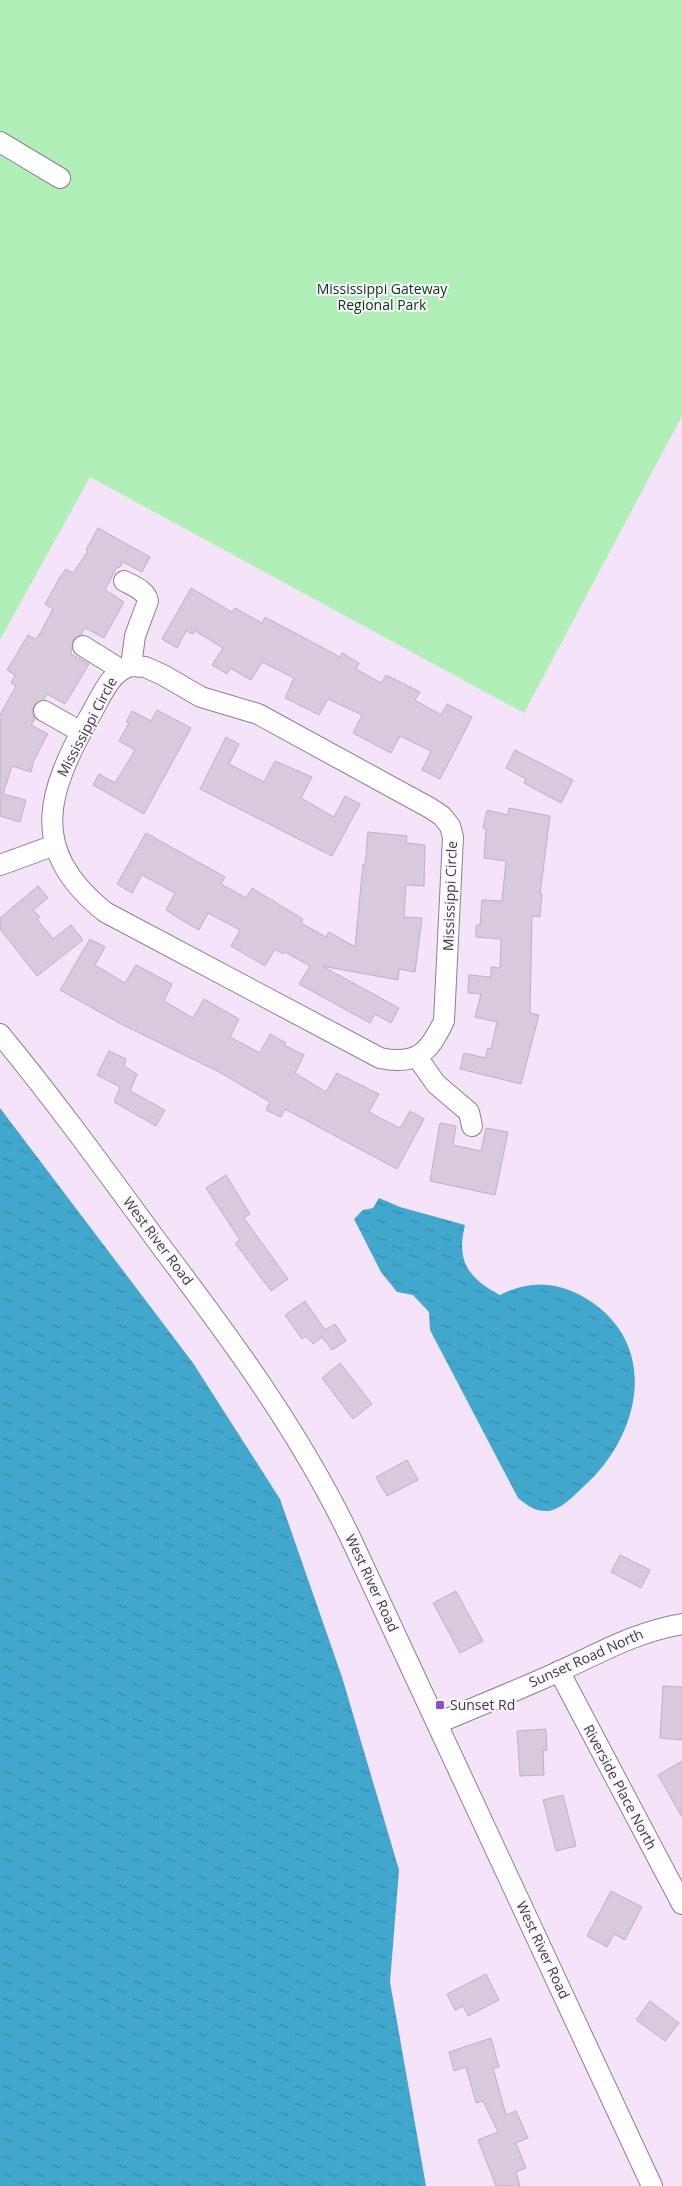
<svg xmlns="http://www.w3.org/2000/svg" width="682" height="2186" font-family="'Open Sans',sans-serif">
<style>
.green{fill:#b0f0b8}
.water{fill:url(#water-ripples)}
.building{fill:#d9c9dd;stroke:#c0b0c3}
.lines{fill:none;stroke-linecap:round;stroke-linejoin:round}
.minor-casing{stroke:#8d7e90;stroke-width:22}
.minor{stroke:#fff;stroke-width:20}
.poi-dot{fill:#914dc1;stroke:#fcf5fe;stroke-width:2}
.labels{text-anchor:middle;stroke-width:4;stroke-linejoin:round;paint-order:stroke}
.park-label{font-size:14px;fill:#033712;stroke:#fcf5fe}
.street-label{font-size:14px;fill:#3f3941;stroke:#fcf5fe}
.poi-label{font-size:14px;fill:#3f3941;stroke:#fcf5fe;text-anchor:start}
</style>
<defs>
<pattern id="water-ripples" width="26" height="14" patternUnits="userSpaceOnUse" patternTransform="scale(1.25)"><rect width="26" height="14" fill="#42a7cd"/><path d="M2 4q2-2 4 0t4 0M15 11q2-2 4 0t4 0" fill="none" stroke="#3989a8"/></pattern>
</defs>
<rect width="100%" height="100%" fill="#f5e4f9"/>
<polygon class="green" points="0,0 682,0 682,416 524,713 90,477 0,640"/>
<g class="water">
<polygon points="0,1108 193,1363 280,1499 342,1677 399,1870 390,1982 426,2186 0,2186"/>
<path d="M379,1198l21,9 65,18c-9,36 3,53 35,70 28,-14 53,-14 80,0 82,44 63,140 2,193 -8,8 -22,22 -34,23 -13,1 -21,-6 -30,-13l-88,-168 -1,-18 -16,-17 -16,-3 -16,-20 -27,-53 9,-9 10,-2z"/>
</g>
<g class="building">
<polygon points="98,528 150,557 142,572 123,562 119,568 117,567 105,590 124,602 104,638 85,628 81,635 73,640 71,654 89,664 65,704 47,694 44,699 34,705 32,712 35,719 31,725 48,734 34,760 31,772 12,766 3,794 26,800 20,822 0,816 0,715 16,686 11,683 15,675 7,670 28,635 35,639 39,635 53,609 45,604 60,577 66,569 73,573 88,551 86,550"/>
<polygon points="191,588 232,612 235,608 262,623 265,617 340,657 342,653 359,663 356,669 381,683 386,675 420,692 415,700 441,715 447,704 472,717 440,779 422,770 431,751 400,736 391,753 353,733 362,715 328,699 319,715 285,698 294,678 262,662 251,680 230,668 227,674 212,665 223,648 195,631 193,634 186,631 177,648 162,639"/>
<polygon points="157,710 191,728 144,814 93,785 99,774 115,783 135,750 119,741 129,723 126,722 132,711 151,721"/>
<polygon points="226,737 239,744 229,764 264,782 275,761 312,777 301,798 334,817 345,796 360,804 332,856 200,789"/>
<polygon points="515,750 573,780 561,803 524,783 526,779 506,768"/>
<polygon points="509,808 550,816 540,894 542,894 540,917 532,916 530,1013 539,1015 521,1084 460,1069 464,1053 485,1058 488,1048 491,1049 497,1022 475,1017 481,994 468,993 469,975 491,977 491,967 500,968 501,939 476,937 476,925 480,925 482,900 502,901 506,861 484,858 486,829 483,828 487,810 508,815"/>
<polygon points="368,832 407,836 406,843 425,845 424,886 406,885 404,917 422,918 415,972 399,969 398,980 322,966 399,1008 391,1023 375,1014 370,1023 299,984 310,966 285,952 283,954 275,949 265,966 231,946 240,930 208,913 199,930 185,922 166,910 175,893 142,875 132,893 117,884 146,833 225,877 221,884 246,898 252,888 303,919 301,923 326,937 329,932 355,947 363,864 365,865"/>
<polygon points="38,886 48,898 33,910 40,917 37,919 53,939 71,925 83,940 37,976 0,929 0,918"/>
<polygon points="90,939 105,947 95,965 125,983 136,965 172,984 164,1001 193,1018 204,999 239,1019 230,1037 260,1053 270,1034 286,1043 284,1045 304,1055 295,1073 326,1092 337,1073 379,1094 369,1112 386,1121 400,1128 410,1111 424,1119 397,1169 285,1109 281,1117 266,1110 270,1102 221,1073 121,1024 60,990"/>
<polygon points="109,1051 126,1059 124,1066 137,1074 130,1091 165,1110 156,1126 114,1102 120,1087 97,1075"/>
<polygon points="440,1123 456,1126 453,1145 481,1151 486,1128 508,1132 495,1195 430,1181"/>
<polygon points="226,1175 250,1214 244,1218 288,1279 271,1291 235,1243 240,1240 206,1188"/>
<polygon points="305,1301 325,1330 335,1324 346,1341 332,1350 322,1337 313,1344 306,1336 302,1339 285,1315"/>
<polygon points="340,1363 372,1404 353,1419 322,1378"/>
<polygon points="407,1460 418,1480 387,1496 376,1477"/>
<polygon points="620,1555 650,1570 641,1588 611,1572"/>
<polygon points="456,1591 483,1641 460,1653 433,1603"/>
<polygon points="663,1686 682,1687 682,1740 660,1738"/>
<polygon points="546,1729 547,1750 543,1751 544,1775 520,1776 517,1731"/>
<polygon points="682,1761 682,1817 658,1775"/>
<polygon points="563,1795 576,1846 556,1851 543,1800"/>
<polygon points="611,1891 642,1907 625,1940 614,1934 607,1947 587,1936"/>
<polygon points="486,1974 499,2000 468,2016 463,2006 455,2010 447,1994"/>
<polygon points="650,2001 679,2023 665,2041 636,2020"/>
<polygon points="491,2038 499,2067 493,2068 506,2115 516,2111 528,2138 516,2143 526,2168 516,2172 520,2186 496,2186 478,2140 498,2132 483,2101 476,2103 466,2067 454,2071 449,2052"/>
</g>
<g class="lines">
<g class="minor-casing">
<g id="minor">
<polyline points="0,142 60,178"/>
<path d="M124,581c9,5 22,9 24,20l-13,35 -4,30"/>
<polyline points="83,646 120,669"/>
<path d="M131,666l14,1 18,8 38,22 57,17 172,94 12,8 8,10 3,11 -9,184c-15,31 -27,45 -64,37l-275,-146c-79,-64 -57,-121 -14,-198 11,-19 19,-42 40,-48z"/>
<polyline points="44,711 81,732"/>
<polyline points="0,865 55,845"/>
<path d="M0,1034c56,68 108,140 160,211 71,94 140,187 191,294l301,647"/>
<polyline points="417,1057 436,1084 469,1112 472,1126"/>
<polyline points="559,1671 682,1904"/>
<path d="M438,1723c40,-17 80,-33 120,-51 42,-19 77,-40 124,-48"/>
</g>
</g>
<use href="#minor" class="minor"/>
</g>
<rect class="poi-dot" x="435" y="1700" width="10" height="10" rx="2.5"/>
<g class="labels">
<g class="park-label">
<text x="382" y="294">Mississippi Gateway<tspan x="382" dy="16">Regional Park</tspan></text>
</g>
<g class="street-label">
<text transform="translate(87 727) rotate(-62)" y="5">Mississippi Circle</text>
<text transform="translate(450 896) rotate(-88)" y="5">Mississippi Circle</text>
<text transform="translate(158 1241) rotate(53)" y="5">West River Road</text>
<text transform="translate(372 1583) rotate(65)" y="5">West River Road</text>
<text transform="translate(586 1658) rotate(-24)" y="5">Sunset Road North</text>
<text transform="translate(620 1787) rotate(62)" y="5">Riverside Place North</text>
<text transform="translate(543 1950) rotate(65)" y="5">West River Road</text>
</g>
<g class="poi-label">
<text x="450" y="1710">Sunset Rd</text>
</g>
</g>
</svg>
